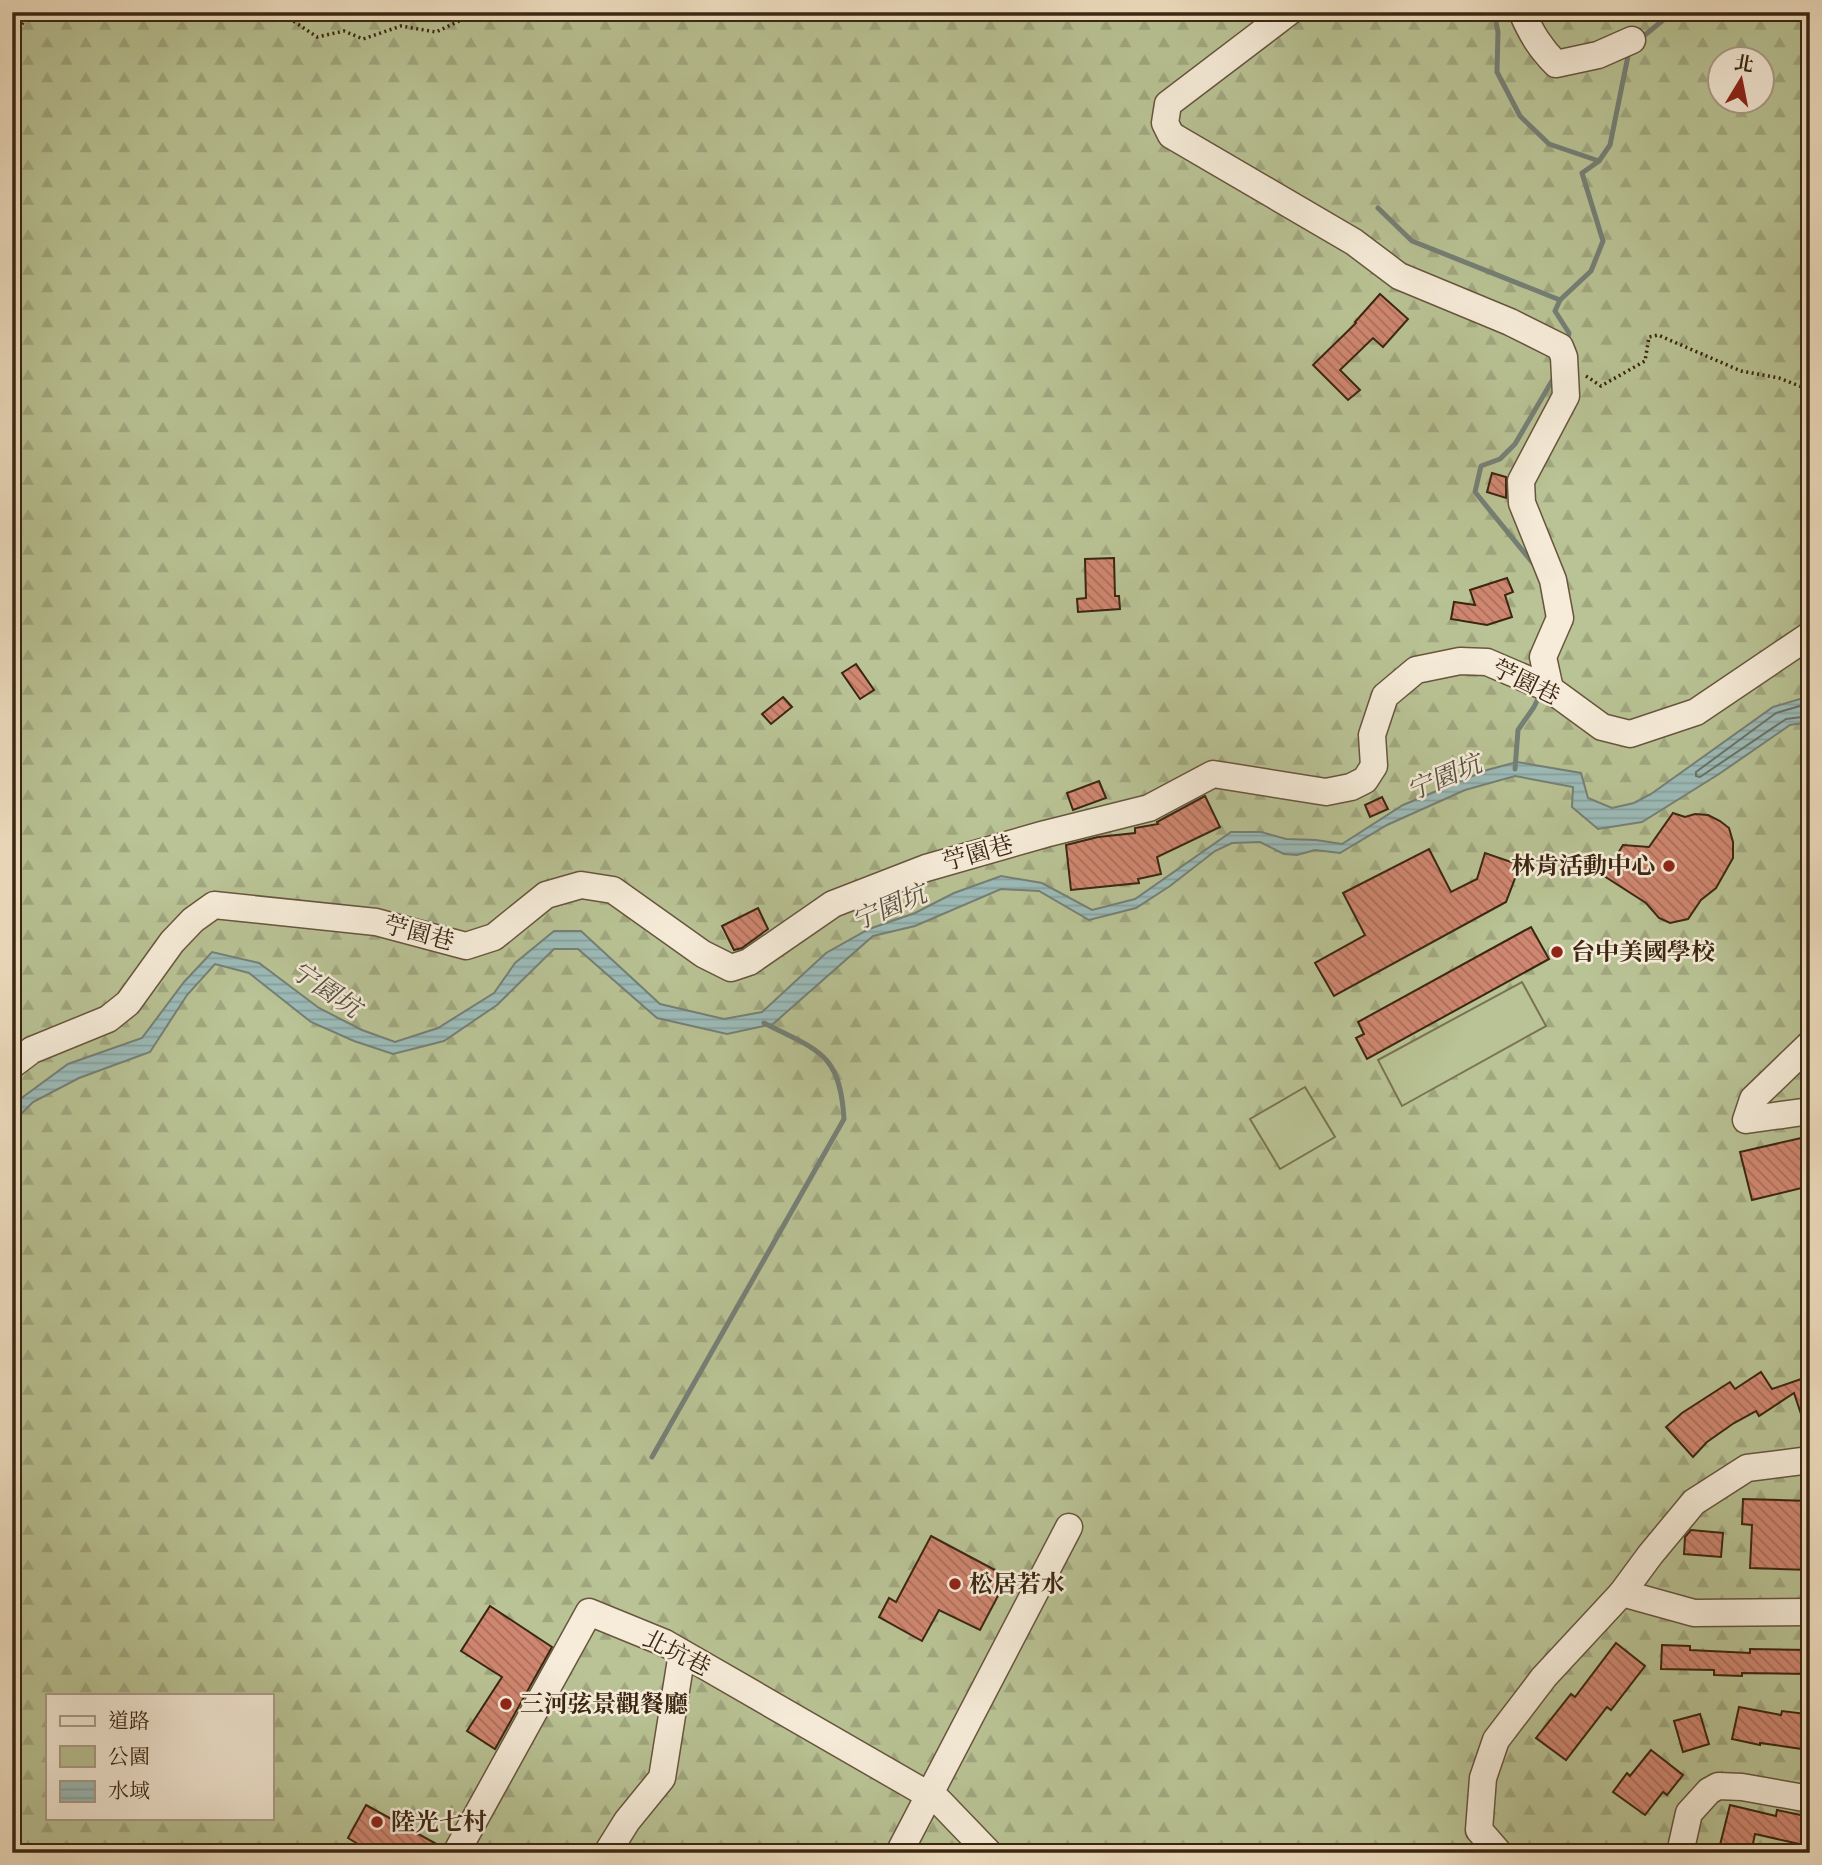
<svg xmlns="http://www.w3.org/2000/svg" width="1822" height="1865" font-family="'IM FELL French Canon','Noto Serif TC',serif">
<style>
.forest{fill:url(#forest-firs);stroke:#7a7453;stroke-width:2;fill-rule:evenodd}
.green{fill:#b9c395;stroke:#7a7453;stroke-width:2}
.water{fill:url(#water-rules);stroke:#758076;stroke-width:2}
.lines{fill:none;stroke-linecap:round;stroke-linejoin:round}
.shore{stroke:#6b7166;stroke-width:2}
.stream{stroke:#758076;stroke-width:5}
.building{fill:url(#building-back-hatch);stroke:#3a2611;stroke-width:2}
.minor-casing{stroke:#68553e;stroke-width:29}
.path{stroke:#3a2611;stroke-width:3.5;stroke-dasharray:2 3.5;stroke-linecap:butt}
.minor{stroke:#f6ecd9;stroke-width:26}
.poi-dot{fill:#8f2418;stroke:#f6ecd9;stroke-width:2.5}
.labels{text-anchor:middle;stroke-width:5;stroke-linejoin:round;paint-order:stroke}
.street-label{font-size:24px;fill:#3a2611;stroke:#f6ecd9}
.poi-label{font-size:24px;font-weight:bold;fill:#3a2611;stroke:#f6ecd9;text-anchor:start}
.water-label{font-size:26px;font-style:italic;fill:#575344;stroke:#f6ecd9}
</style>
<defs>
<pattern id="forest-firs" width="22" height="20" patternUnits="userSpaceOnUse" patternTransform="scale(1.75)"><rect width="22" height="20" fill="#b9c395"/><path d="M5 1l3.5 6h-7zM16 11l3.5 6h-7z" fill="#a0a77f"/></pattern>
<pattern id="water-rules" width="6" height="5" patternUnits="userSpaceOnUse" patternTransform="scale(1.75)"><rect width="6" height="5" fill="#9cbcba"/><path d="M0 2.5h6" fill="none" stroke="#87a19f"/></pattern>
<pattern id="building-back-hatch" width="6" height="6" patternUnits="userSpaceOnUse" patternTransform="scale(1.75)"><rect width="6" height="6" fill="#d08771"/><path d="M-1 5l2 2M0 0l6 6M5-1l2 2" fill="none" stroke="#aa6e5b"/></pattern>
</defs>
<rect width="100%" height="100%" fill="#f1e1c4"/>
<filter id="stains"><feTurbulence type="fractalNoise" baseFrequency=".00286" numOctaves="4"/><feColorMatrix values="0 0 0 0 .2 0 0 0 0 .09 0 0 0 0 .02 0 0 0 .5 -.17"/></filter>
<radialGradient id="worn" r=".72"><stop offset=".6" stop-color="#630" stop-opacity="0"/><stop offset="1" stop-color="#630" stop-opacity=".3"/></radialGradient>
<path class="forest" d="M12,12h1798v1841h-1798zM1720,60h42v42h-42zM47,1695h224v123h-224z"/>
<g class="green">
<polygon points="1522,982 1546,1026 1402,1106 1378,1060"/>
<polygon points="1305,1087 1335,1137 1280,1169 1250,1119"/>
</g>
<polygon class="water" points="1810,696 1810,722 1790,725 1719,774 1642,822 1598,829 1572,807 1573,787 1515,776 1465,790 1387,825 1340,853 1315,850 1297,855 1284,854 1260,842 1232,843 1215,851 1170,886 1136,908 1089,920 1039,891 1001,889 915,926 873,936 773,1024 727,1034 657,1018 578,949 554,949 497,1005 444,1041 393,1054 354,1041 311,1022 249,973 215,964 187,995 150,1052 79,1078 33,1102 12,1123 12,1105 68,1064 142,1038 184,982 212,952 259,963 319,1008 362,1030 395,1042 438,1028 494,993 515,963 554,931 581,931 660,1004 724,1019 762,1012 826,953 869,929 915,913 954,893 1001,876 1042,883 1092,910 1135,899 1231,832 1261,832 1286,839 1316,840 1342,844 1403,805 1487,770 1517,762 1581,773 1588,798 1612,808 1634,803 1651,794 1773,707"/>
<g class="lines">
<polyline class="shore" points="1810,703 1776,713 1696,772 1696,776 1700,777 1786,719 1810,716"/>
<g class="stream">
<polyline points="1494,12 1498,32 1497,72 1520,116 1549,144 1599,161"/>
<polyline points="1640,39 1673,12"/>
<polyline points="1378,208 1412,241 1560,300"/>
<polyline points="1567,342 1569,333 1555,311 1560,300 1591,271 1603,241 1582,173 1599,161 1610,145 1629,51"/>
<polyline points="1536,567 1475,492 1481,466 1500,459 1515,444 1556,374"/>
<polyline points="1515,769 1518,730 1534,707 1541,692"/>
<path d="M652,1457l192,-338c-4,-67 -26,-68 -80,-96"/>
</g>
</g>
<g class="building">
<polygon points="1380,294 1408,319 1383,347 1373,338 1340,370 1360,390 1348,400 1313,365 1356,323 1355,322"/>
<polygon points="1492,473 1506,477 1506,498 1487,492"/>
<polygon points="1114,558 1115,596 1119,596 1120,609 1078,612 1077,599 1086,598 1085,559"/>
<polygon points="1507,578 1513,592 1505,595 1512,617 1487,625 1451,619 1454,602 1475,605 1470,590"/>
<polygon points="856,664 874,690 860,699 842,673"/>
<polygon points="783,697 792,707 771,724 762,714"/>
<polygon points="1099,781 1106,798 1073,810 1067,793"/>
<polygon points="1205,796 1220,827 1157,857 1161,874 1138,879 1139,883 1071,890 1066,845 1098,837 1135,833 1135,828 1158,824 1157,822"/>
<polygon points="1382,797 1388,809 1370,817 1365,805"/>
<polygon points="1673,813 1685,817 1695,814 1708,815 1720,821 1729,828 1733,842 1733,858 1716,888 1701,900 1688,919 1670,923 1659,918 1646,903 1604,876 1623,845 1649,847"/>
<polygon points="1429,849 1451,892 1477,879 1485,853 1520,865 1506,902 1334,996 1315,963 1365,935 1343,893"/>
<polygon points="758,908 768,929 742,948 734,950 722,926"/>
<polygon points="1531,927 1549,959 1367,1059 1356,1038 1364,1034 1358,1022"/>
<polygon points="1810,1136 1810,1186 1752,1200 1740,1152"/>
<polygon points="1761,1372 1772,1389 1810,1376 1810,1431 1807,1432 1794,1393 1759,1416 1756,1411 1734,1423 1707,1442 1693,1457 1666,1427 1682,1413 1730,1382 1735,1389"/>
<polygon points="1743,1499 1810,1501 1810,1570 1750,1568 1752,1525 1742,1524"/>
<polygon points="1691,1530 1723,1533 1721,1557 1684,1554 1685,1537"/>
<polygon points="931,1536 1008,1577 980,1630 939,1610 922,1641 879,1617 889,1598 896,1602"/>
<polygon points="490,1606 552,1647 495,1749 467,1731 502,1677 461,1651"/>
<polygon points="1616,1643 1645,1666 1611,1710 1607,1707 1566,1760 1536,1738 1571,1694 1575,1697"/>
<polygon points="1662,1645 1690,1646 1690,1650 1750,1653 1750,1649 1810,1650 1810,1674 1742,1673 1742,1676 1714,1675 1714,1670 1661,1669"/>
<polygon points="1739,1707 1781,1715 1782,1711 1807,1714 1802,1749 1760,1743 1760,1745 1732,1739"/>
<polygon points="1700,1714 1709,1744 1683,1752 1674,1721"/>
<polygon points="1651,1750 1683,1775 1667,1795 1663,1792 1645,1815 1613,1792 1627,1773 1630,1776"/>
<polygon points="366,1805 442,1847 440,1853 373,1853 348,1838"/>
<polygon points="1730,1805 1776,1816 1777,1810 1810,1817 1804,1845 1755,1834 1751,1853 1718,1853"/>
</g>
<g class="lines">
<g class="minor-casing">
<g id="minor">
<polyline points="1289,12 1168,104 1165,123 1171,135 1354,242 1399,276 1510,322 1560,347 1564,357 1566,396 1521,481 1522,503 1553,580 1560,618 1543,657 1550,689"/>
<path d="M1522,12c9,21 18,36 34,52l42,-9 34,-15"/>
<polyline points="1810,1044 1753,1099 1746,1120 1810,1111"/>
<polyline points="12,1065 32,1050 108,1019 128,1003 172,942 193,920 214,905 376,922 466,946 494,937 546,895 581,885 613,890 703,954 731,968 749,962 833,904 926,868 1045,834 1149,808 1213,774 1326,792 1351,787 1365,780 1374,766 1372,735 1385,696 1416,670 1460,661 1487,662 1550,689 1602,727 1630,734 1696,712 1810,635"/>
<polyline points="1622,1593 1694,1613 1810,1612"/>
<polyline points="456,1853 589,1612 665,1643 939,1801 989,1853"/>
<polyline points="607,1853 627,1821 662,1778 682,1653"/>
<polyline points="899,1853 1069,1527"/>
<polyline points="1499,1853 1479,1830 1483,1778 1496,1740 1544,1677 1622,1593 1650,1555 1694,1502 1747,1468 1810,1460"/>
<polyline points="1680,1853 1689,1813 1709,1791 1718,1786 1742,1787 1810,1799"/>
</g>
</g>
<g class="path">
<polyline points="280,12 317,37 344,31 363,39 401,26 436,32 478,12"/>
<polyline points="12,50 27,12"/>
<polyline points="1586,376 1601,386 1645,361 1649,337 1658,335 1741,371 1779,378 1810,390"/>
</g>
<use href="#minor" class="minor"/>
</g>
<g class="poi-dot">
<circle cx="1669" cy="866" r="7"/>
<circle cx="1557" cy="952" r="7"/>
<circle cx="955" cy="1584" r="7"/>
<circle cx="506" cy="1704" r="7"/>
<circle cx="377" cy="1822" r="7"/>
</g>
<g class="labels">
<g class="street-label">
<text transform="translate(1526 682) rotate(26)" y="8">苧園巷</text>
<text transform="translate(978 853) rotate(-16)" y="8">苧園巷</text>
<text transform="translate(419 933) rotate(15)" y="8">苧園巷</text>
<text transform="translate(677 1653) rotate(27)" y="8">北坑巷</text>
</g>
<g class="poi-label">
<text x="1655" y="874" text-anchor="end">林肯活動中心</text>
<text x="1571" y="960">台中美國學校</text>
<text x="969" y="1592">松居若水</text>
<text x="520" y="1712">三河弦景觀餐廳</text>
<text x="391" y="1830">陸光七村</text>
</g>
<g class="water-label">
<text transform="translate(1444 777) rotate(-23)" y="9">宁園坑</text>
<text transform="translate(889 907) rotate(-23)" y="9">宁園坑</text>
<text transform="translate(326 989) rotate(34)" y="9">宁園坑</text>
</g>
</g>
<rect width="1822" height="1865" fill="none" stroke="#f1e1c4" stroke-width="42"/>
<rect x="14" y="14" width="1794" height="1837" fill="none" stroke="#3a2611" stroke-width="3.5"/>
<rect x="21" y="21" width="1780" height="1823" fill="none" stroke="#3a2611" stroke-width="2"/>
<rect x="46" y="1694" width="228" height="126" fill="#f6ecd9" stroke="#ab9d89" stroke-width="2"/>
<rect x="60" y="1716" width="35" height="10" fill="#f6ecd9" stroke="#ab9d89" stroke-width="2"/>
<text x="108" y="1728" font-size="21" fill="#3a2611">道路</text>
<rect x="60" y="1746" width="35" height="21" fill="#b9c395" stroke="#ab9d89" stroke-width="2"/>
<text x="108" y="1764" font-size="21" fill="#3a2611">公園</text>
<rect x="60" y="1781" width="35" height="21" fill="url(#water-rules)" stroke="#ab9d89" stroke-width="2"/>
<text x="108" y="1798" font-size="21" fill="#3a2611">水域</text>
<g transform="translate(1741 80) rotate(10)"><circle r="33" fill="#f6ecd9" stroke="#ab9d89" stroke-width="2"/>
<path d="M0-5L12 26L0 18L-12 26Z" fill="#8f2418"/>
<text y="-10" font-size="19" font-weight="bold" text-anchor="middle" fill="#3a2611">北</text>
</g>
<rect width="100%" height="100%" filter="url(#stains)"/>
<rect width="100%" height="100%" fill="url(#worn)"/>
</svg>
